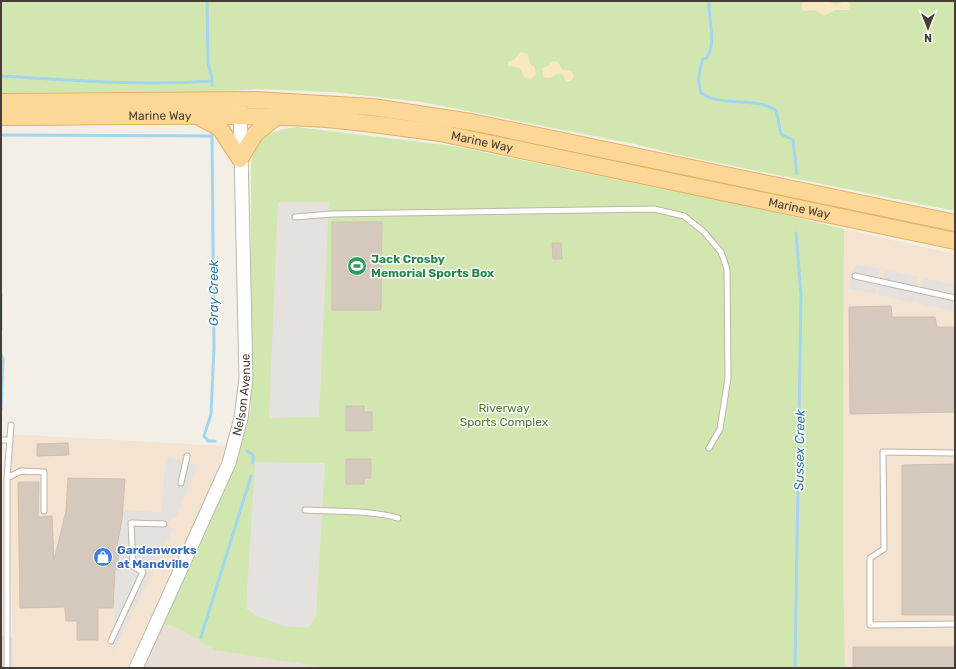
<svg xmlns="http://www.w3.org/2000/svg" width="956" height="669" font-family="Rubik,sans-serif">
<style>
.residential{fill:#e7dfd4}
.commercial{fill:#f5e3d1}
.green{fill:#d2e7af}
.sand{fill:#f7e8c2}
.parking{fill:#e4e1de}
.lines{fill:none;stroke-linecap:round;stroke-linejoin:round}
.stream{stroke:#a2d6ef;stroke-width:3}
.building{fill:#d4c9bc;stroke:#cfc0af}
.service-casing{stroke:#beb5a9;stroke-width:7}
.tertiary-casing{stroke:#beb5a9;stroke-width:15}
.primary-casing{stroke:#e2b264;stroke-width:18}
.service{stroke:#fff;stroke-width:5}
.tertiary{stroke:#fff;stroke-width:13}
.primary{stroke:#fdd795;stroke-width:16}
.labels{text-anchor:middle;stroke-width:3;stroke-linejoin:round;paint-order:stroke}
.street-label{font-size:12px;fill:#463e35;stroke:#fff}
.leisure-label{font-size:12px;font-weight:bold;fill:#27864d;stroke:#fff;text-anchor:start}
.park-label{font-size:12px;fill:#4d7729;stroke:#fff}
.shop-label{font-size:12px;font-weight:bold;fill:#366cbe;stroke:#fff;text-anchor:start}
.water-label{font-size:13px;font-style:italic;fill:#2c79a0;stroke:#fff}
</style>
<rect width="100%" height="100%" fill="#f3eee6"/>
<g class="residential">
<polygon points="161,624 348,668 143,668"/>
<polygon points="1,636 12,637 13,668 1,668"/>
</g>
<g class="commercial">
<polygon points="844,229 955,254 955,668 845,668 843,553"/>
<polygon points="8,434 226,446 214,480 127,668 13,668"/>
</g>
<g class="green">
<polygon points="1,1 955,1 955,211 670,153 635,144 422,102 333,92 258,89 214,92 1,93"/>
<path d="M297,127l156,19 321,66 70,17 -1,324 2,115h-516l-114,-18 -37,-22 -17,-4c33,-69 74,-141 90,-216v-246c2,-27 24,-32 46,-35z"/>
</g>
<g class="sand">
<polygon points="803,1 825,1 836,4 847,1 851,6 848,10 835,10 824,16 815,10 803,11 801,7"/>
<polygon points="520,52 528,54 530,63 535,68 536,75 530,79 524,77 520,68 508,66 508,62 515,59"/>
<polygon points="553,61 558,62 562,69 571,71 574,76 572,80 566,82 563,75 558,73 550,78 543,77 542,68 548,66"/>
</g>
<g class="parking">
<polygon points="278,202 329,202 319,417 269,418"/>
<polygon points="856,264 880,269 878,277 883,278 885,270 919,277 917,285 922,286 924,278 955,285 953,311 917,303 918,296 916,296 914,303 878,295 880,288 877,287 875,294 850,289 851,271 854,271"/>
<polygon points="166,457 198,465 176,517 171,519 167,526 173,529 113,652 115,570 118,569 119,547 117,546 122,510 161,512"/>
<polygon points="255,462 325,463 316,616 310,626 306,628 283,626 255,615 246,608"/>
</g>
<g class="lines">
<g class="stream">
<polyline points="207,1 208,63 212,78 212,85"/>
<path d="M709,1c-1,20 8,39 -2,57l-4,1c-4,12 -6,22 -2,34 23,15 52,3 75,17l5,24 12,6 4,34"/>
<path d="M1,76c70,4 141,10 211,5"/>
<polyline points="212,134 214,348 211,414 204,436 208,441 215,441"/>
<polyline points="1,135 212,136"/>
<polyline points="1,294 1,329"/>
<polyline points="1,354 3,359 1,410"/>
<polyline points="247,451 253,455 253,463"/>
<polyline points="201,637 251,476"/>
<polyline points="795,668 801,295 796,233"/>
</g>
</g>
<g class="building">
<polygon points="332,222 382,222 381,310 332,310"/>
<polygon points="552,243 561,243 562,259 553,259"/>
<polygon points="891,306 892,317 935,317 937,327 955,327 955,412 850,414 849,307"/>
<polygon points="346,406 364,406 364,412 372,412 372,431 346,431"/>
<polygon points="68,443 69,455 37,456 37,444"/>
<polygon points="346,459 371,459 371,478 364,478 364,484 346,484"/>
<polygon points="955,464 955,615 902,615 902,465"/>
<polygon points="68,478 125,479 122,519 117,546 119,546 118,569 115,570 113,608 98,608 98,640 77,640 77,621 66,621 65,607 20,608 18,482 39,482 38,517 52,516 54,560 66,511"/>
<rect x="853" y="647" width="102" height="21"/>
</g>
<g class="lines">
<g class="service-casing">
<g id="service">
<polyline points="295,217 332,214 654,209 684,216 704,232 721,252 727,269 728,378 720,429 709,448"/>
<polyline points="855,276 955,298"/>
<polyline points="1,440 9,440"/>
<polyline points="955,453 883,452 884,549 870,558 870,625 955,624"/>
<polyline points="7,478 11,425"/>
<polyline points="181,483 187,456"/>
<path d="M305,510c32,2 63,0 93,8"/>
<polyline points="111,641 143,572 133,566 131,523 164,524"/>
<polyline points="7,668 7,478 21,471 44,472 44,511"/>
</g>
</g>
<g class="tertiary-casing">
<g id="tertiary">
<path id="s1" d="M136,668l93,-205 12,-45 5,-40 -6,-272"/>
</g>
</g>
<g class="primary-casing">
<g id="primary">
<polyline points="1,102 255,100 372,107 471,122 955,223"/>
<path id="s2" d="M1,117c108,0 217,-4 325,2 38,3 76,9 114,14l515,108"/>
<polyline points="201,118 220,128 240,159 255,134 276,117"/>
</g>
</g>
<use href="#service" class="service"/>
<use href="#tertiary" class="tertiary"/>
<use href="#primary" class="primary"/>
</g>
<defs>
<g id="stadium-disc" transform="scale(1)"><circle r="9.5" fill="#2e9e5b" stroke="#fff"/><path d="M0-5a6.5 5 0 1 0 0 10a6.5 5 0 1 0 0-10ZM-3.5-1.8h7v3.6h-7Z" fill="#fff"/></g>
<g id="shop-disc" transform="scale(1)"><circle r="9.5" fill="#3f7fe0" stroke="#fff"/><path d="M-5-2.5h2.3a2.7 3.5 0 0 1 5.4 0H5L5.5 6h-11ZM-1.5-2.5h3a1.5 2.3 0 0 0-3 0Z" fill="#fff"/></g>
</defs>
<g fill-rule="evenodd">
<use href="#stadium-disc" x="357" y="266"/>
<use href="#shop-disc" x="103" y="557"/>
</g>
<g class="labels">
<g class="street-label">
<text dy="4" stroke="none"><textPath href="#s2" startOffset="159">Marine Way</textPath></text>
<text dy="4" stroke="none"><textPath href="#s2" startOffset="483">Marine Way</textPath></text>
<text dy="4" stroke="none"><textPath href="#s2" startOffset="807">Marine Way</textPath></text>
<text dy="4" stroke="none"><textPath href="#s1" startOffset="295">Nelson Avenue</textPath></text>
</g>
<g class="leisure-label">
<text x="371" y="263">Jack Crosby<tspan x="371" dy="14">Memorial Sports Box</tspan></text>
</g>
<g class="park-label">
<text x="504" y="412">Riverway<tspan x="504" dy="14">Sports Complex</tspan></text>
</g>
<g class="shop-label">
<text x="117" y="554">Gardenworks<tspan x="117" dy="14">at Mandville</tspan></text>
</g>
<g class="water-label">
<text transform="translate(213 293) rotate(-90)" y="5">Gray Creek</text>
<text transform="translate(799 450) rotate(-89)" y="5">Sussex Creek</text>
</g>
</g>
<rect width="956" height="669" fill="none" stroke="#463e35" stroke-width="4"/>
<g transform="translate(928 28) rotate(180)" stroke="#ffffff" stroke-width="3" paint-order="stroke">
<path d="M0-3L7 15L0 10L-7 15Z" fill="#463e35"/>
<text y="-6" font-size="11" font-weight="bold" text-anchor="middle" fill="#463e35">N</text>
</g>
</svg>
